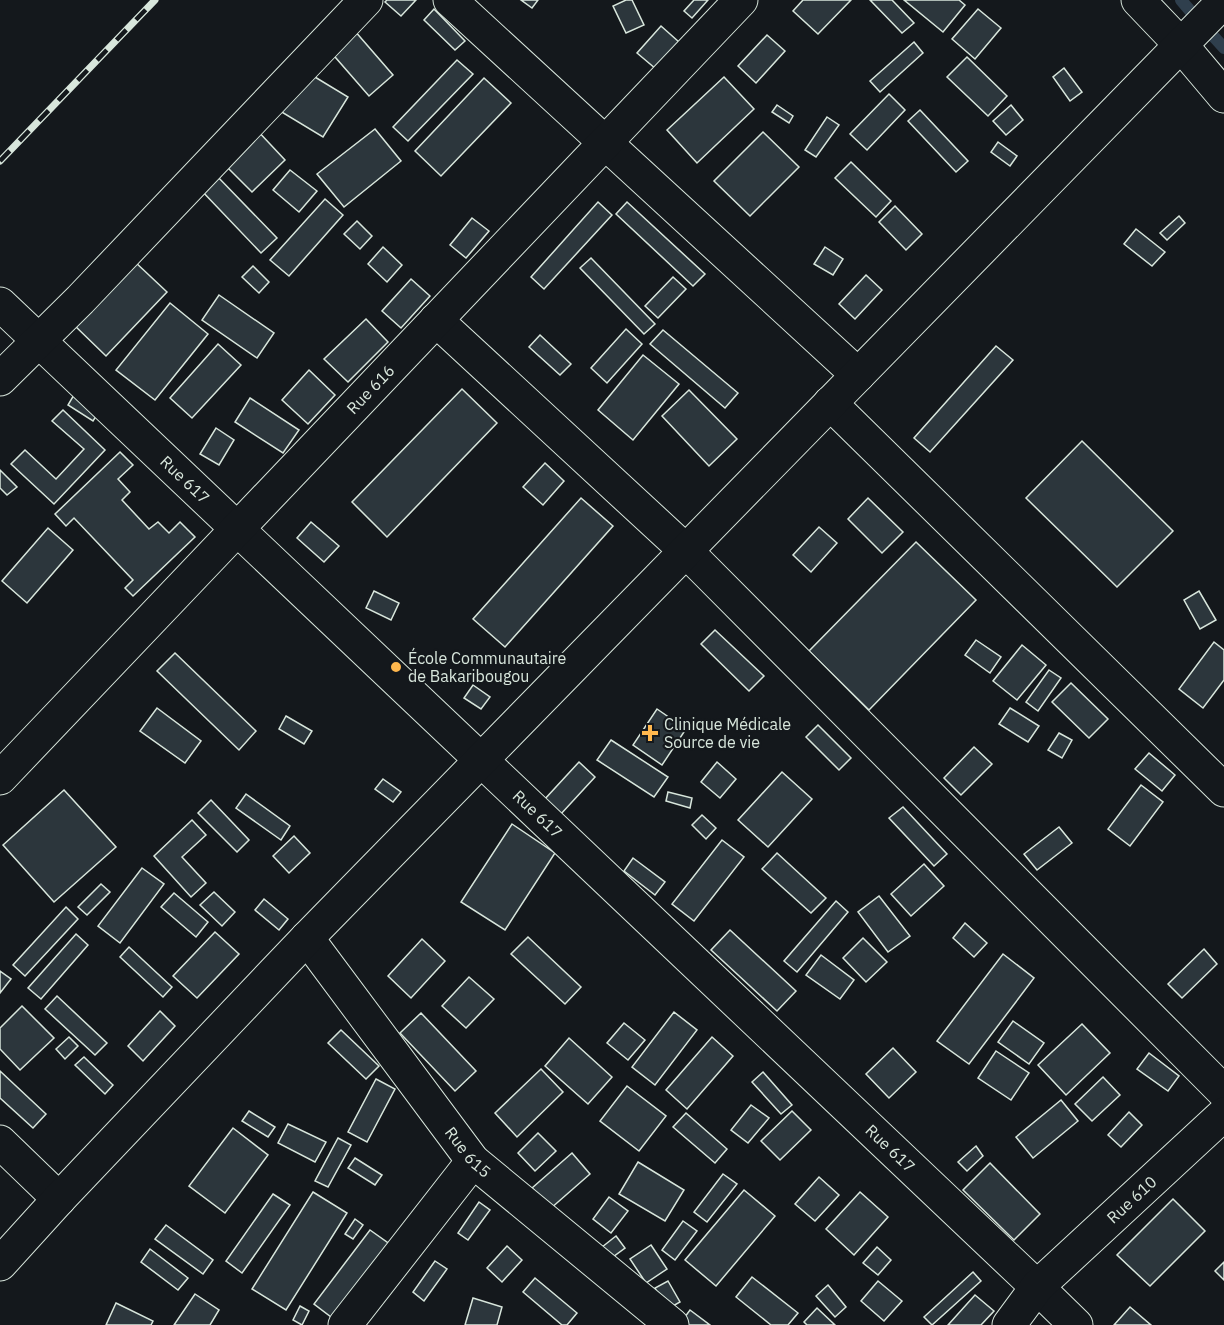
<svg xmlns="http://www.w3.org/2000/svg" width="1224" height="1325" font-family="'IBM Plex Sans',sans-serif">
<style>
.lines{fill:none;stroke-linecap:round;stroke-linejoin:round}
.stream{stroke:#2f3f4d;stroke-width:12}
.building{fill:#2c363c;stroke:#d8e6dc;stroke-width:1.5}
.minor-casing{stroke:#d8e6dc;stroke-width:35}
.minor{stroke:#14181c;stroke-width:33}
.rail-casing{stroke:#d8e6dc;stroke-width:7}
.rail{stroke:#14181c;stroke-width:4.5;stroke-dasharray:14;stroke-linecap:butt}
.poi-dot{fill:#ffb74d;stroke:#14181c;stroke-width:2}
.labels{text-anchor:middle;stroke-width:4.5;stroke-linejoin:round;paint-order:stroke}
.street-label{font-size:16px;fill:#d8e6dc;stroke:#14181c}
.poi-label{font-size:16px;fill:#d8e6dc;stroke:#14181c;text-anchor:start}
</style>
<rect width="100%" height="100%" fill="#14181c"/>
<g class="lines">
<g class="stream">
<polyline points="1181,0 1192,13"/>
<polyline points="1214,37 1224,48"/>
</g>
</g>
<g class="building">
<polygon points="387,0 416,0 401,16 385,2"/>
<polygon points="521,0 538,0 532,8"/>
<polygon points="626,0 632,0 644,25 626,33 613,6"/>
<polygon points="694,0 708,0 692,18 684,11"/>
<polygon points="803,0 851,0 818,34 793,11"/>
<polygon points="870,0 892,0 914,23 902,33"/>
<polygon points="904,0 959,0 965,5 943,32"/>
<polygon points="434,9 465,41 455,50 424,20"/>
<polygon points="978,9 1001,28 975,59 952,39"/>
<polygon points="661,26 679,42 656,69 637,53"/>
<polygon points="354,30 393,75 369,96 329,50"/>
<polygon points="767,35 785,51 756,83 738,66"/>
<polygon points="914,42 923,53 880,92 870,81"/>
<polygon points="967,57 1007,96 988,116 947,77"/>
<polygon points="457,60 473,74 408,141 393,127"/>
<polygon points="1064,68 1082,92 1070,101 1053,77"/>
<polygon points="305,71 348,97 323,137 280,111"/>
<polygon points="724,77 754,109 697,163 667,130"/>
<polygon points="484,78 511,103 441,176 415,151"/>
<polygon points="889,94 905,110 867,150 850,134"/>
<polygon points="777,105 793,116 789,123 772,112"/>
<polygon points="1011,105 1023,120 1006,135 993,121"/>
<polygon points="920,110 968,161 956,172 908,121"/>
<polygon points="827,117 839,125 816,157 805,150"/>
<polygon points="255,128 285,160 252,192 221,161"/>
<polygon points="375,129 401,161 344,207 317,174"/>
<polygon points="763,132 799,167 750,216 714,181"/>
<polygon points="998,142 1017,156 1010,166 991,152"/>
<polygon points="851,162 891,201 876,217 835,178"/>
<polygon points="290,170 317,191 299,212 273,190"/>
<polygon points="215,174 277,238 261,253 200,189"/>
<polygon points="325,199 343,215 289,276 270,260"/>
<polygon points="598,202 612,215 544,289 531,277"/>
<polygon points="627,202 705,274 693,286 616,214"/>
<polygon points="895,206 922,234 906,250 879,222"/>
<polygon points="1179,216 1185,223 1167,240 1160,233"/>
<polygon points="472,218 489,231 466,258 450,245"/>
<polygon points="357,221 372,236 360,249 344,234"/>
<polygon points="1136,229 1165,252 1152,266 1124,244"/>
<polygon points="383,247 402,265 387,282 368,264"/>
<polygon points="825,247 843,259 833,275 814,264"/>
<polygon points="591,258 655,324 644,334 580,268"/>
<polygon points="134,261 167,292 106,356 73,324"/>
<polygon points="253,266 269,282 259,293 242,277"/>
<polygon points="866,275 882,290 855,319 839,304"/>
<polygon points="673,277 686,289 658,318 645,306"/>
<polygon points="411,279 430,296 401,328 382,311"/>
<polygon points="219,295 274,333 257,358 202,320"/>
<polygon points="170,303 208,334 155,400 116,370"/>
<polygon points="366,319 388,342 348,382 324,359"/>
<polygon points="626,329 642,344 607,383 591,368"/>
<polygon points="663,330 738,393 725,408 650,344"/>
<polygon points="540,335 571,364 560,375 529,347"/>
<polygon points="218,344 241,365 192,418 170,398"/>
<polygon points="996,346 1013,360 930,452 914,438"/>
<polygon points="643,355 679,384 633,440 598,410"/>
<polygon points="309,370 335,395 308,424 282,400"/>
<polygon points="462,389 497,423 387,537 352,502"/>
<polygon points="689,390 737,439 709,466 662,416"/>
<polygon points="75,393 100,410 93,421 68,405"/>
<polygon points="250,398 299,430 283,453 235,422"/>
<polygon points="63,410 105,450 54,504 11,464 25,450 56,479 84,449 52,421"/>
<polygon points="216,428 234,440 219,465 200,454"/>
<polygon points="1082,441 1173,531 1117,587 1026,498"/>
<polygon points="120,452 133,465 118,479 130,492 122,500 149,529 158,522 169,533 180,522 195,537 133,596 125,588 133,580 74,518 66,526 55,514"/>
<polygon points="545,463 564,481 543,505 523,487"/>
<polygon points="0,470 17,487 7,495 0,488"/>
<polygon points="581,498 613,526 505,647 473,619"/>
<polygon points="868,498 903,532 882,553 848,519"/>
<polygon points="311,522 339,546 324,562 297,538"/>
<polygon points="819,527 837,543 811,572 793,555"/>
<polygon points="48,528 73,550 27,603 2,581"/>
<polygon points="916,542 976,600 869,710 809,651"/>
<polygon points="374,591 399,603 391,620 366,608"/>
<polygon points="1199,591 1216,620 1200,629 1184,600"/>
<polygon points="715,630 764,676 749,691 701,644"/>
<polygon points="976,640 1001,657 990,673 965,655"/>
<polygon points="1214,642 1224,650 1224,680 1203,708 1179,689"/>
<polygon points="1022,645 1046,665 1017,700 993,681"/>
<polygon points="175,653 256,731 239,750 157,671"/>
<polygon points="1049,670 1061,678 1038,711 1026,702"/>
<polygon points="1071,683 1108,719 1089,738 1052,702"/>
<polygon points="473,685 490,697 481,709 464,698"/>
<polygon points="157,708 201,741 185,763 140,731"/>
<polygon points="1010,708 1039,726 1028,742 999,724"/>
<polygon points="657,709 686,729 662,765 633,745"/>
<polygon points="286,716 312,731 304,744 279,729"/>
<polygon points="818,725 851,758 839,770 806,737"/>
<polygon points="1059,733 1072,740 1062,758 1048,750"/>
<polygon points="611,740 668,777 654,797 597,760"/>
<polygon points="974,747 992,764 961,795 944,778"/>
<polygon points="1149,753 1175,775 1162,791 1135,769"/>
<polygon points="579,762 595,777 560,815 544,800"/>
<polygon points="717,762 736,779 720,798 701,782"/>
<polygon points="782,772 812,799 768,847 738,820"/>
<polygon points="383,779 401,792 393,802 375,789"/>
<polygon points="1141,785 1163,802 1130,846 1108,829"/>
<polygon points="64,790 116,847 54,902 3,845"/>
<polygon points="668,792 692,798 690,808 666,801"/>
<polygon points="246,794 290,826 281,840 236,808"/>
<polygon points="211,800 249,840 237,852 198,813"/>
<polygon points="903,807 947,854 934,866 889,818"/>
<polygon points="702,815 716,828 706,839 692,825"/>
<polygon points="192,820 206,835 182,857 206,883 191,897 154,856"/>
<polygon points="512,824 555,853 505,930 461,902"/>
<polygon points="1059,827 1072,843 1037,870 1024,854"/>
<polygon points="294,836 310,853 289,873 273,856"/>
<polygon points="722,840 744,857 694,921 672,904"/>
<polygon points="777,853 826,898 811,913 762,869"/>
<polygon points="633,858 665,882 655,895 624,871"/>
<polygon points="924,864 944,886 911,916 891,894"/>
<polygon points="142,868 164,884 120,943 98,926"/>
<polygon points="101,884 110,892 87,915 78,907"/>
<polygon points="214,892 235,912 222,926 200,905"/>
<polygon points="174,893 208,922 196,937 161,907"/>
<polygon points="879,896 910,936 888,952 858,912"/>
<polygon points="264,899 288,919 279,930 255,910"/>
<polygon points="836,901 848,912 797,972 784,961"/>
<polygon points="66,907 78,919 25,976 13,965"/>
<polygon points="965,923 987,943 974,957 953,938"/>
<polygon points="730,930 796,991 777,1011 711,950"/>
<polygon points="215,932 239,954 197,998 173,976"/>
<polygon points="76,934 88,945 41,999 28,988"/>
<polygon points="528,937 581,987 565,1004 511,954"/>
<polygon points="863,938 887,962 866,982 843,958"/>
<polygon points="422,939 445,961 411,998 388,976"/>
<polygon points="129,947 172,987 163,997 120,957"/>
<polygon points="1204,949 1217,964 1182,998 1168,984"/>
<polygon points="1003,954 1034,978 969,1064 937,1041"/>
<polygon points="821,955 854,980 840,999 806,975"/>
<polygon points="0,971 11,979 0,993"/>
<polygon points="469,977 494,999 466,1028 442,1006"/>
<polygon points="57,996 107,1043 95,1055 45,1009"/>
<polygon points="22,1006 54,1038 20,1070 0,1049 0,1028"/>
<polygon points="160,1011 175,1026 143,1061 128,1046"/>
<polygon points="674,1012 697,1030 655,1085 632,1067"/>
<polygon points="421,1013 476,1071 455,1091 400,1033"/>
<polygon points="1013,1021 1044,1043 1029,1064 998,1042"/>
<polygon points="624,1023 645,1040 628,1060 607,1043"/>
<polygon points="1082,1024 1110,1053 1066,1095 1038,1065"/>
<polygon points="341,1030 379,1066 366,1079 328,1043"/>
<polygon points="69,1037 78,1046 65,1059 56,1049"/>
<polygon points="712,1037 733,1056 687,1109 666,1090"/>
<polygon points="569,1038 612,1077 588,1104 545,1066"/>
<polygon points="893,1048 916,1072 889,1098 866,1074"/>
<polygon points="996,1051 1029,1073 1011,1100 978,1078"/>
<polygon points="1149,1053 1179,1076 1168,1091 1137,1069"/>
<polygon points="84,1057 113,1085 105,1094 75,1065"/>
<polygon points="541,1069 563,1092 517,1137 495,1113"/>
<polygon points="0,1071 46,1114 33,1128 0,1098"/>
<polygon points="763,1072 792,1105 781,1114 752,1082"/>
<polygon points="1103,1077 1120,1095 1092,1121 1075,1104"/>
<polygon points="376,1079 395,1089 367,1142 348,1132"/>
<polygon points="627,1086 666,1116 639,1151 600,1121"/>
<polygon points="1061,1100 1078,1121 1033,1158 1016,1137"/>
<polygon points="751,1105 769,1118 748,1143 731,1130"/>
<polygon points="249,1111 275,1127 268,1137 242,1121"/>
<polygon points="792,1111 811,1130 780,1160 761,1141"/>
<polygon points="1129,1112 1142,1125 1121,1147 1108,1135"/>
<polygon points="686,1113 727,1149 715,1163 673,1127"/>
<polygon points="288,1124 326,1142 315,1162 278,1143"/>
<polygon points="233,1128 268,1155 225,1213 189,1186"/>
<polygon points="538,1133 556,1151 535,1171 518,1153"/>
<polygon points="338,1138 351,1145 328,1187 315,1181"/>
<polygon points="976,1146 983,1156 967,1171 958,1162"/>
<polygon points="572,1153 590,1174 550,1209 532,1188"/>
<polygon points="355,1158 382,1175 375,1185 348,1168"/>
<polygon points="638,1162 684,1190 665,1221 619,1194"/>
<polygon points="990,1163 1040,1214 1014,1240 963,1190"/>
<polygon points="723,1174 737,1184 707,1222 694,1212"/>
<polygon points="819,1177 839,1195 815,1221 795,1204"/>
<polygon points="744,1190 775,1216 716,1286 685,1260"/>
<polygon points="313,1192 347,1213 286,1310 252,1289"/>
<polygon points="860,1192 888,1217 854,1255 826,1229"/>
<polygon points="273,1194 290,1205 242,1273 226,1261"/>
<polygon points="609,1197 628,1211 611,1233 593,1219"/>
<polygon points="1173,1199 1205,1231 1150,1286 1117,1255"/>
<polygon points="479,1202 490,1210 468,1240 458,1233"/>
<polygon points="355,1219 363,1225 353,1239 345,1234"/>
<polygon points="683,1221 697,1231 675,1260 662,1250"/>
<polygon points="166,1225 213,1260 203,1274 155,1239"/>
<polygon points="370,1230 391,1245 335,1320 314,1304"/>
<polygon points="616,1236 625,1248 606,1262 597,1251"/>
<polygon points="651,1245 667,1269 646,1283 630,1259"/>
<polygon points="507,1246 522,1260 502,1282 487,1268"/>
<polygon points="877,1247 891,1260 878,1275 863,1263"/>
<polygon points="150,1249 188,1278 178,1290 141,1262"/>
<polygon points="435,1261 447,1269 424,1301 413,1292"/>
<polygon points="1224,1262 1224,1280 1215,1271"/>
<polygon points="973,1272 981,1281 932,1325 924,1317"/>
<polygon points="752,1277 798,1313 788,1325 771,1325 736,1297"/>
<polygon points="535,1278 577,1313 567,1325 562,1325 523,1292"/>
<polygon points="668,1281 680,1302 666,1310 655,1288"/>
<polygon points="878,1281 902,1301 884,1321 861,1301"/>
<polygon points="828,1285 846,1307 835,1317 816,1296"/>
<polygon points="195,1294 219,1310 210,1325 174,1325"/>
<polygon points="975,1295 994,1311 981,1325 948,1325"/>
<polygon points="473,1298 502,1307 497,1325 465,1325"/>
<polygon points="116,1303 153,1321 151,1325 106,1325"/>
<polygon points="300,1306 309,1311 302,1325 293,1320"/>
<polygon points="1130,1307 1151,1325 1114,1325"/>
<polygon points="817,1308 835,1325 807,1325 804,1322"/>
<polygon points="690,1310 710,1325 679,1325"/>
</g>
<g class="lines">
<g class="minor-casing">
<g id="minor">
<polyline points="450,0 858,375"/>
<polyline points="1138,0 1181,45 1224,96"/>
<path id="s1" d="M0,304l1037,983 39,38"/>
<polyline points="436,320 686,551 1224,1092"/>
<polyline points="0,379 80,300 366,0"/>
<polyline points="830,403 1224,790"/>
<path id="s2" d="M0,778l741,-778"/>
<path id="s3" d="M307,938l166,223 199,164"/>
<polyline points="0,1142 59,1199"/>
<polyline points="0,1264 59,1199 307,938 1224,1"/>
<polyline points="345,1325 473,1161"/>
<path id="s4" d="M1009,1325l28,-38 187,-173"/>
</g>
</g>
<use href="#minor" class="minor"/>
<g class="rail-casing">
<polyline id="rail" points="0,161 155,0"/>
</g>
<use href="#rail" class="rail"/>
</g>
<g class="poi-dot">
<circle cx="396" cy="667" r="6"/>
<path d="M647 724h6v6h6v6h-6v6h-6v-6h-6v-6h6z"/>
</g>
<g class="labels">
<g class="street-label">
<text dy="6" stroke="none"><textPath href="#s2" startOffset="537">Rue 616</textPath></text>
<text dy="6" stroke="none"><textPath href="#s1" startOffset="255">Rue 617</textPath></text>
<text dy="6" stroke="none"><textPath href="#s1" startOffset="741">Rue 617</textPath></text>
<text dy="6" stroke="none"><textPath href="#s1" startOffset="1227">Rue 617</textPath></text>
<text dy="6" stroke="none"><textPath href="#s3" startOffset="268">Rue 615</textPath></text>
<text dy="6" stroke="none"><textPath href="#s4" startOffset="176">Rue 610</textPath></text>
</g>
<g class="poi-label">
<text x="408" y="664">École Communautaire<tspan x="408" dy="18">de Bakaribougou</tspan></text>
<text x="664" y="730">Clinique Médicale<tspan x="664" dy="18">Source de vie</tspan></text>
</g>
</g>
</svg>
